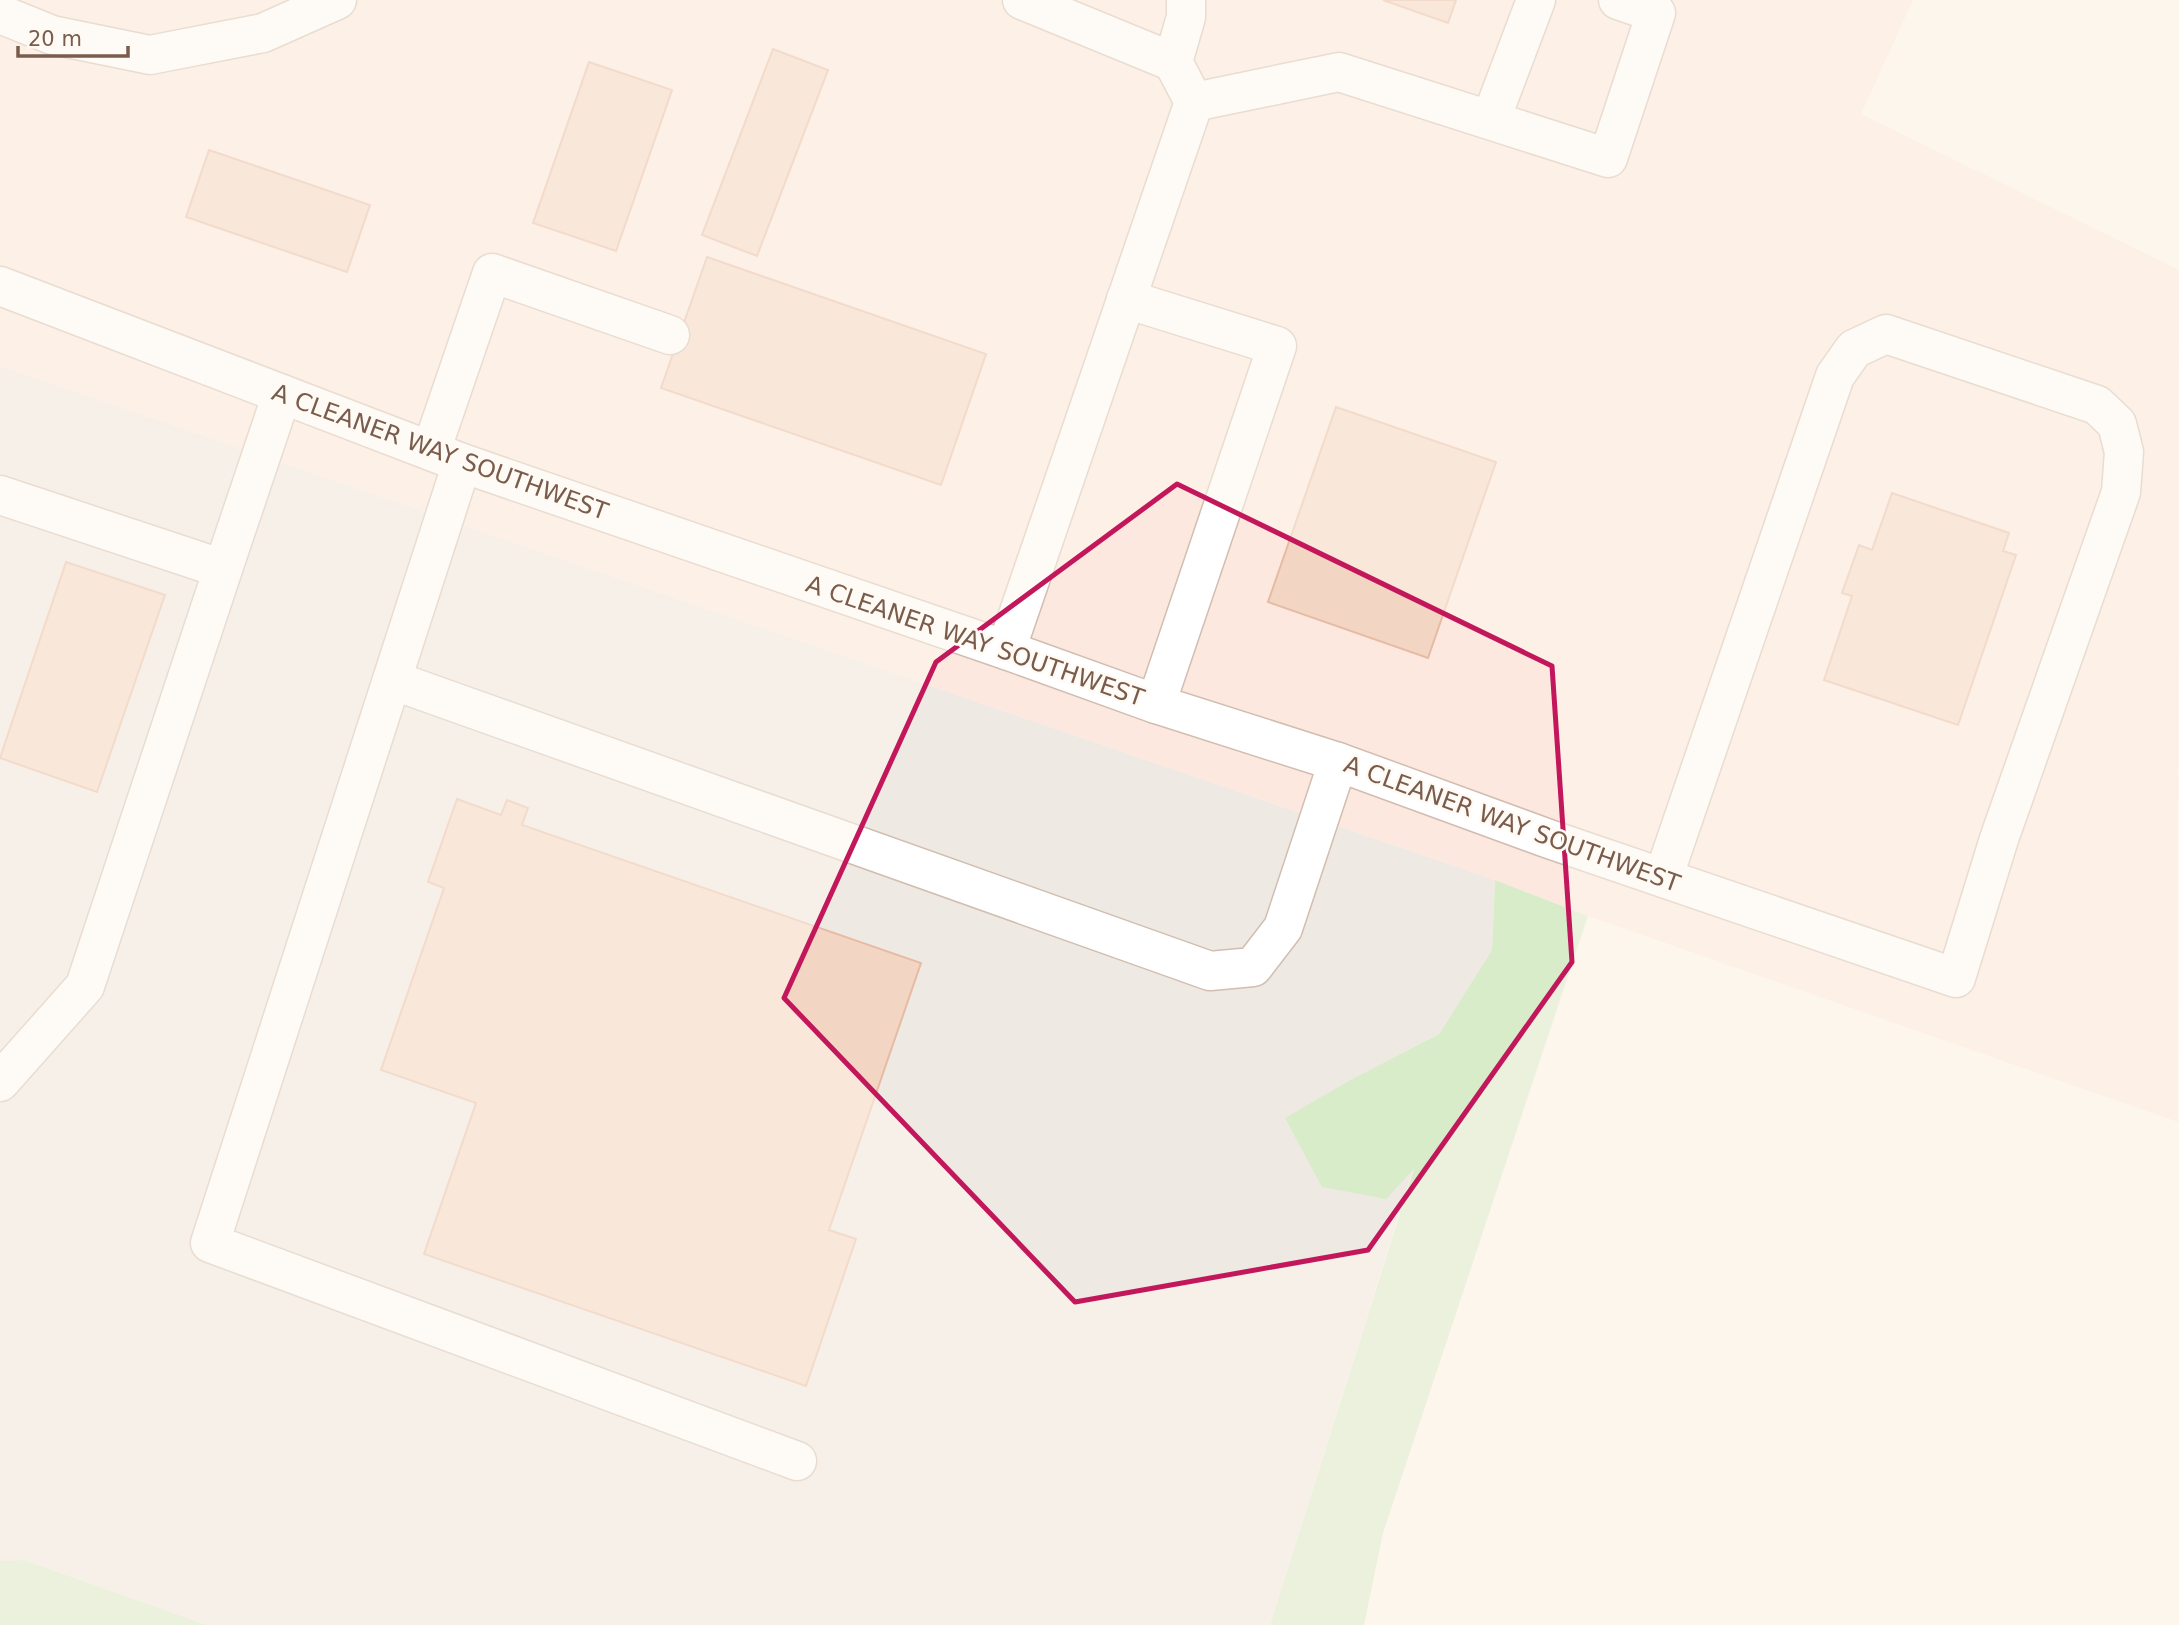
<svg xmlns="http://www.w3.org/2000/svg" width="2179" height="1625" font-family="'DejaVu Sans',sans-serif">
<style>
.commercial{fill:#fde8e0}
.industrial{fill:#efe9e4}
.green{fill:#d8ecc9}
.building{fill:#f3d5c3;stroke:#e6bba3;stroke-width:2}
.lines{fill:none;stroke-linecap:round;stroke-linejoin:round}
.minor-casing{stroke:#d1beb0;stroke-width:41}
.minor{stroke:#fff;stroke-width:38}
.marked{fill:none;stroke:#c2185b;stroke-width:5;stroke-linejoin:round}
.labels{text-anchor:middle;stroke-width:5;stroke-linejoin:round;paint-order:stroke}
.street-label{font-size:24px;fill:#7a5c4d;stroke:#fffaf3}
</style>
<rect width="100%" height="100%" fill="#fdf6ec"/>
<polygon class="commercial" points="0,0 1913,0 1861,114 2179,270 2178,1122 1588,916 1495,880 0,366"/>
<polygon class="industrial" points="0,366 1495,880 1492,950 1439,1034 1352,1079 1285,1119 1414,1167 1270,1625 207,1625 24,1560 0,1561"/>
<g class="green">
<polygon points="1495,880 1588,916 1383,1533 1364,1625 1270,1625 1414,1169 1386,1199 1322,1187 1285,1118 1352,1079 1439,1034 1492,950"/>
<polygon points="24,1560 207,1625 0,1625 0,1561"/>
</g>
<g class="building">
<polygon points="1383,0 1456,0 1448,23"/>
<polygon points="773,49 828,70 757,256 702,235"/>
<polygon points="589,62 672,90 616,251 533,223"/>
<polygon points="209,150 370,205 347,272 186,217"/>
<polygon points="707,257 986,354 941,485 661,388"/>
<polygon points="1336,407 1496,462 1428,658 1268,602"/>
<polygon points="1892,493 2009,533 2003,551 2016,555 1958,725 1824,680 1852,596 1842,593 1859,545 1872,550"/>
<polygon points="66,562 165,595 97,792 0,758"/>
<polygon points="457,799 501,815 507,800 528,808 522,825 921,963 829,1230 856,1239 806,1386 424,1254 476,1103 381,1070 444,888 428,882"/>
</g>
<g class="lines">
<g class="minor-casing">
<g id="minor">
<polyline points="0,14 52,35 150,55 263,33 337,0"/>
<polyline points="1173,62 1186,17 1186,0"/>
<polyline points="1194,102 1339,72 1608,158 1656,13 1618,0"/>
<polyline points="1491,119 1536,0"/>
<polyline points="0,286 462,463 1006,650 1156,704 1338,762 1549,839 1956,978 1999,839 2121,492 2124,452 2117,424 2097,405 1886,334 1854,349 1835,376 1663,878"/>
<polyline points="1126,299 1277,346 1156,704"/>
<polyline points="431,451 492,273 670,335"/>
<polyline points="462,463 210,1243 797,1461"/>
<polyline points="0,495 223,569 85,986 0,1082"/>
<polyline points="223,569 282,394"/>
<polyline points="1006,650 1194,102 1173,62 1022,0"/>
<polyline points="392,680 1210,971 1253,967 1283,928 1338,762"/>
</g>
</g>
<use href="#minor" class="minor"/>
</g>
<path d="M0 0H2179V1625H0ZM1177,484l375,182 20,296 -204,288 -293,52 -291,-304 152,-336z" fill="#fdf6ec" fill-opacity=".55" fill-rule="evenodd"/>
<path class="marked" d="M1177,484l375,182 20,296 -204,288 -293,52 -291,-304 152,-336z"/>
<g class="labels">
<g class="street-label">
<text transform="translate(440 452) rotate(20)" y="8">A CLEANER WAY SOUTHWEST</text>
<text transform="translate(975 641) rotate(19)" y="8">A CLEANER WAY SOUTHWEST</text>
<text transform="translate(1512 824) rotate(20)" y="8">A CLEANER WAY SOUTHWEST</text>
</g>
</g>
<path d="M18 46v10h110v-10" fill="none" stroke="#7a5c4d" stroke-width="3.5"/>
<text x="28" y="46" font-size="21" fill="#7a5c4d" stroke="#fffaf3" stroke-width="5" paint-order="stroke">20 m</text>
</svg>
